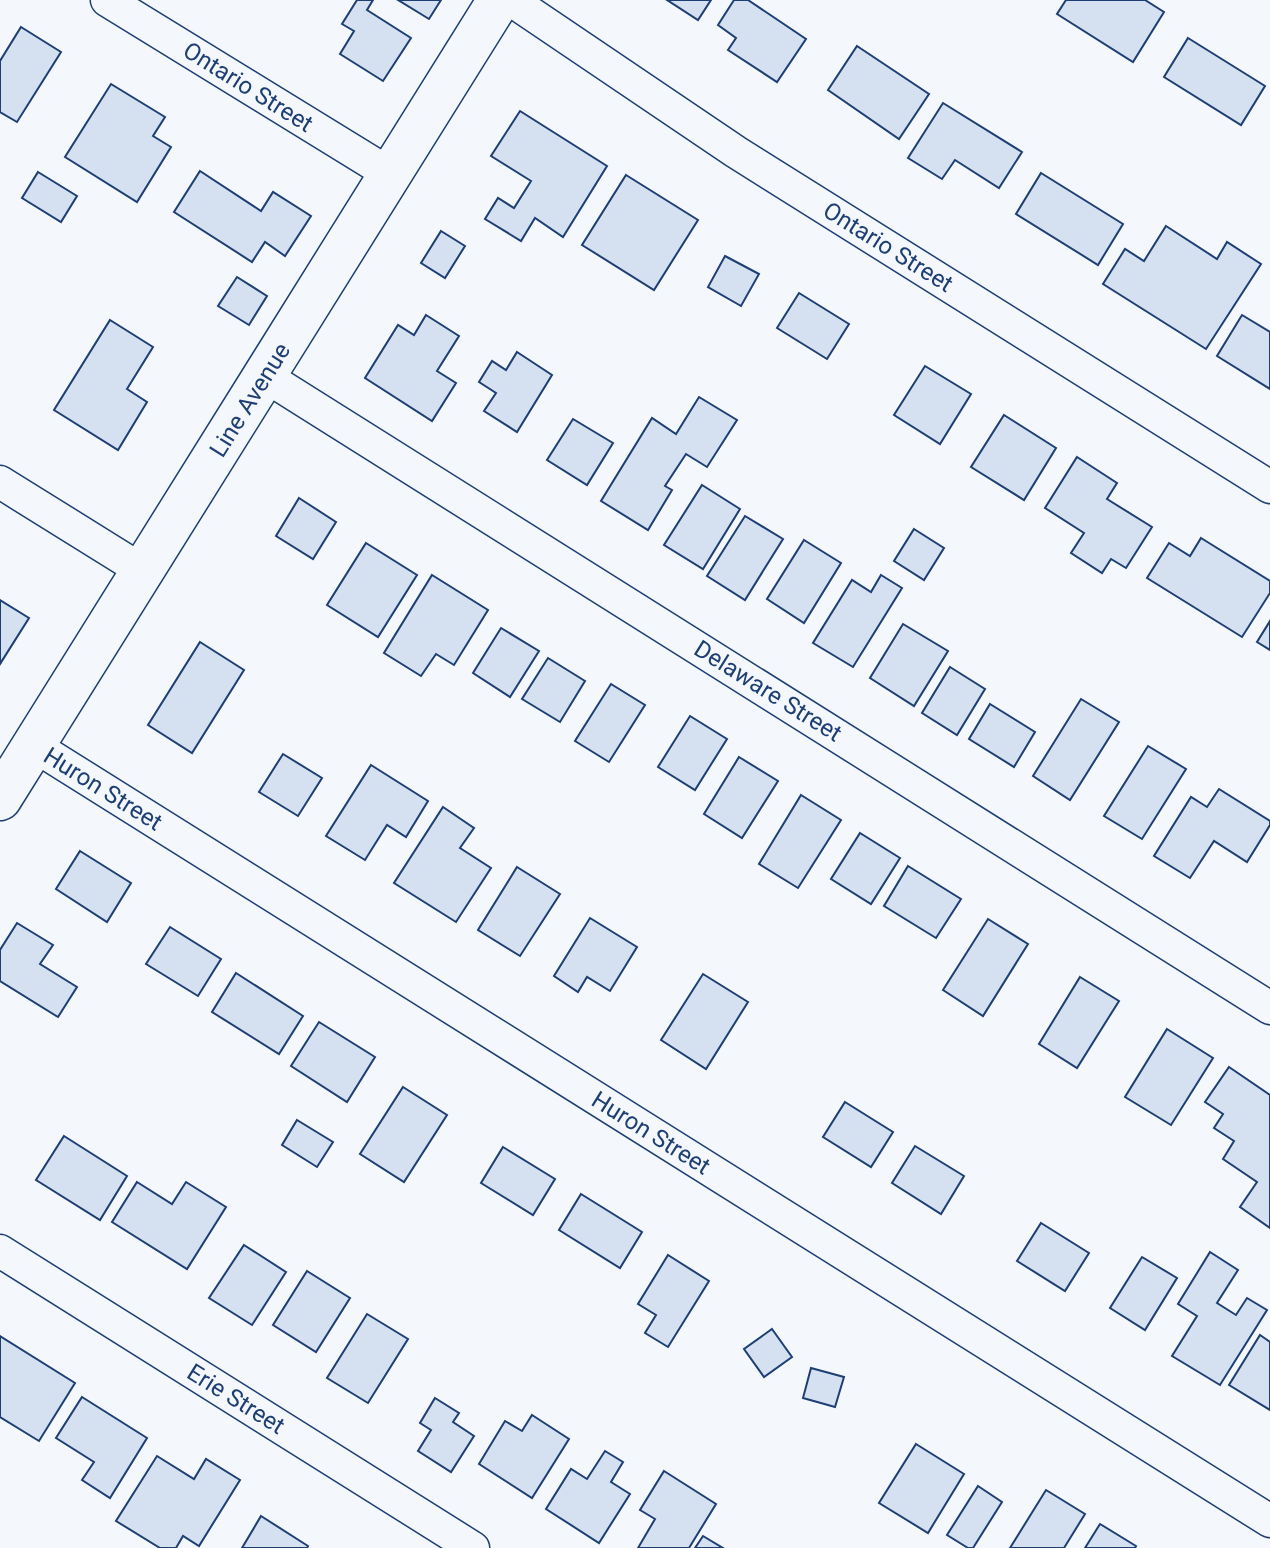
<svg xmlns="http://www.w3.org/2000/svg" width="1270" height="1548" font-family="Roboto,sans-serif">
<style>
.building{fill:#d5e0f0;stroke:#1d3f73;stroke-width:2}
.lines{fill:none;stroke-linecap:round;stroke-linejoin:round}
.minor-casing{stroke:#1d3f73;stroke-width:35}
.major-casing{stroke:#1d3f73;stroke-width:45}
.minor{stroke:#f4f7fb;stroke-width:32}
.major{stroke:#f4f7fb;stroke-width:42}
.labels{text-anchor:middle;stroke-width:6;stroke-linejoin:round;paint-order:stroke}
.street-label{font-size:24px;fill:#1d3f73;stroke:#f4f7fb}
</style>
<rect width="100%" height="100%" fill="#f4f7fb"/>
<g class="building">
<polygon points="357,0 373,0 367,10 411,38 383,81 340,54 354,31 342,24"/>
<polygon points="398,0 441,0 429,19"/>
<polygon points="667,0 711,0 698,20"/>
<polygon points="734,0 748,0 806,39 777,82 728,50 736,38 718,25"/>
<polygon points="1066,0 1145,0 1164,12 1133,62 1057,14"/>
<polygon points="21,27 61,52 17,122 0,112 0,61"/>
<polygon points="1188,38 1265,86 1241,125 1164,77"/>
<polygon points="857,46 929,94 899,139 828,90"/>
<polygon points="111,84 165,117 153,136 171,147 137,202 65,157"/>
<polygon points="943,103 1022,152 999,188 955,160 942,179 908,158"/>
<polygon points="520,111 607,166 563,237 535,218 521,241 485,219 498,198 514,208 531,181 491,156"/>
<polygon points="200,171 261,211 273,192 311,216 285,256 265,242 252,262 174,212"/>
<polygon points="38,172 77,196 61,222 22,198"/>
<polygon points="1041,173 1123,224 1098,265 1016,214"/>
<polygon points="626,175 698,220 654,290 582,245"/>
<polygon points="1166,226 1217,259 1227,242 1261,264 1206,349 1103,284 1125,249 1144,261"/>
<polygon points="441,231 465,246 445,278 421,263"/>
<polygon points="725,256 759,274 741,306 708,287"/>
<polygon points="237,277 267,296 249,325 218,306"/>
<polygon points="799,293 849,324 827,359 777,328"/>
<polygon points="426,315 459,336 437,371 456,383 432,421 365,378 398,325 414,335"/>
<polygon points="1242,315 1270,332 1270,389 1217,356"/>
<polygon points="110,320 153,347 127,389 147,402 118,450 54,410"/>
<polygon points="517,352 552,375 517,432 484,411 496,393 479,382 492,361 506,370"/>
<polygon points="925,366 971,394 940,444 894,415"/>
<polygon points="699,397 737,420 707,467 686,454 665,486 672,490 648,530 601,501 652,418 676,434"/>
<polygon points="1004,415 1056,448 1024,500 971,467"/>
<polygon points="573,419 613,443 587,485 547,460"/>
<polygon points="1077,457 1117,483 1107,499 1152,527 1126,568 1111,559 1102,573 1071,553 1084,533 1045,508"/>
<polygon points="702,485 740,509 703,569 664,545"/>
<polygon points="299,498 336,522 313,559 276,536"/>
<polygon points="745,516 783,539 745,600 707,576"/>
<polygon points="914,529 944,548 924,580 894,561"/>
<polygon points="1201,538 1270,581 1270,593 1242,637 1147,578 1169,543 1190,556"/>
<polygon points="804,540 841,563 804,623 767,599"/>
<polygon points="366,543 417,575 378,637 327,605"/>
<polygon points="432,575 488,610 454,665 436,654 421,676 384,653"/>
<polygon points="881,575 902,588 853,667 813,643 852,580 871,592"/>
<polygon points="0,600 29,618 0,664"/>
<polygon points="1270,621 1270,650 1257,642"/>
<polygon points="903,624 948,651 914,706 870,678"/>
<polygon points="501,628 539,651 510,697 473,673"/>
<polygon points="200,642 244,670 192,753 148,725"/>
<polygon points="548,658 585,681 560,722 522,699"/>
<polygon points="950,667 985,689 957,735 922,713"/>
<polygon points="611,684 645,705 609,762 575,741"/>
<polygon points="1081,699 1119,722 1070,800 1033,776"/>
<polygon points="990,704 1035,732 1014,767 969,739"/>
<polygon points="690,716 727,739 695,790 658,767"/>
<polygon points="1148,746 1186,769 1142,839 1104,816"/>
<polygon points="283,754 322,778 298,816 259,792"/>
<polygon points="739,757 778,781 742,838 704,814"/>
<polygon points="371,765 428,801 406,837 387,825 365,860 326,836"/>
<polygon points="1219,789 1270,821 1270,825 1247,862 1214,841 1190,878 1154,856 1191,797 1207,807"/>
<polygon points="801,795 841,820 798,888 759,864"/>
<polygon points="443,807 474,828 460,848 491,868 456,922 394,883"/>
<polygon points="860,833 900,858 871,904 831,879"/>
<polygon points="80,851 131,883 107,922 56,889"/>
<polygon points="908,866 961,899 936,938 884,906"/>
<polygon points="517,867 560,894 520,956 478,930"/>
<polygon points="590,918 637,947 610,991 587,977 578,992 554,976"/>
<polygon points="988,919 1028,944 983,1016 943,990"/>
<polygon points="17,923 53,945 40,964 77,987 58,1017 0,981 0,950"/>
<polygon points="170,927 221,959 198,996 146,964"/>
<polygon points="236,973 303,1016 279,1054 212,1012"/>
<polygon points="703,974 748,1002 706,1069 661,1040"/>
<polygon points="1080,977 1119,1001 1077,1068 1039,1044"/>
<polygon points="319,1022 375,1057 347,1102 291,1066"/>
<polygon points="1167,1029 1213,1058 1171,1125 1125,1097"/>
<polygon points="1229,1067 1270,1095 1270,1228 1240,1207 1257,1182 1223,1159 1234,1141 1214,1128 1223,1114 1205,1102"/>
<polygon points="403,1087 447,1115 404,1182 360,1154"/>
<polygon points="845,1102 893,1132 871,1167 823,1137"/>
<polygon points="297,1120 333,1142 317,1167 282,1145"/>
<polygon points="64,1136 127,1176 100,1220 36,1180"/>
<polygon points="915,1146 964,1176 941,1214 892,1183"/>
<polygon points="503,1147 555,1179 533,1215 481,1183"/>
<polygon points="137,1182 172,1204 186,1182 226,1207 187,1269 112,1222"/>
<polygon points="581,1194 642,1232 620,1268 559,1230"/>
<polygon points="1041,1223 1089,1253 1065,1291 1017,1261"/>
<polygon points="244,1245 286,1272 252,1325 209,1298"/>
<polygon points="1210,1252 1238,1270 1217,1303 1236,1315 1247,1298 1267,1310 1220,1385 1172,1356 1197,1316 1178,1304"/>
<polygon points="668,1255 709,1281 668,1347 645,1333 656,1315 638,1304"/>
<polygon points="1142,1257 1177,1278 1145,1330 1110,1308"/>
<polygon points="307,1271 350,1298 316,1352 273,1325"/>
<polygon points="367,1314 408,1339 368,1403 327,1378"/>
<polygon points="772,1329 792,1357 764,1377 744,1349"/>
<polygon points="1260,1335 1270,1342 1270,1410 1229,1385"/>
<polygon points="0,1336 75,1383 39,1441 0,1417"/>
<polygon points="811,1368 844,1377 835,1407 803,1398"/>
<polygon points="82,1397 147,1438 110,1498 82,1480 94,1462 56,1438"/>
<polygon points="435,1398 459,1413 453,1422 474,1436 451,1472 418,1451 431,1430 420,1423"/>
<polygon points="532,1415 569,1439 532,1498 479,1464 505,1421 522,1431"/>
<polygon points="916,1444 964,1474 928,1533 879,1503"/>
<polygon points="605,1451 623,1462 611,1482 630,1494 599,1543 546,1509 571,1469 587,1479"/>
<polygon points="157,1456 194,1479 206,1459 240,1480 199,1546 183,1536 176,1548 160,1548 116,1521"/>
<polygon points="664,1471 716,1504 689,1548 638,1548 655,1519 640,1510"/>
<polygon points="978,1486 1002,1502 973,1548 968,1548 947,1535"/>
<polygon points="1046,1490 1085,1514 1064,1548 1010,1548"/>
<polygon points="261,1516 308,1546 307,1548 242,1548"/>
<polygon points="1100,1524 1136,1546 1135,1548 1085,1548"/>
<polygon points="703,1536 723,1548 695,1548"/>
</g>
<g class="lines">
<g class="minor-casing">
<g id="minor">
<polyline points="107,0 390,174"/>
<polyline points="511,0 736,152 1270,487"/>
<polyline points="265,376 1270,1008"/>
<polyline points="0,482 143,571"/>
<polyline points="33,745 1270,1521"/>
<polyline points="0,1251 473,1548"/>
</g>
</g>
<g class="major-casing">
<polyline id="major" points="0,799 499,0"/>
</g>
<use href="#minor" class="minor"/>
<use href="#major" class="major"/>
</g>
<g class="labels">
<g class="street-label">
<text transform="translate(248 87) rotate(32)" y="8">Ontario Street</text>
<text transform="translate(888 247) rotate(32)" y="8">Ontario Street</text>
<text transform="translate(250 400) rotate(-58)" y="8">Line Avenue</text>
<text transform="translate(768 691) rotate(32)" y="8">Delaware Street</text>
<text transform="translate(103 789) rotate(32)" y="8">Huron Street</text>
<text transform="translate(651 1133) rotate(32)" y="8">Huron Street</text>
<text transform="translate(236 1399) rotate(32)" y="8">Erie Street</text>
</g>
</g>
</svg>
